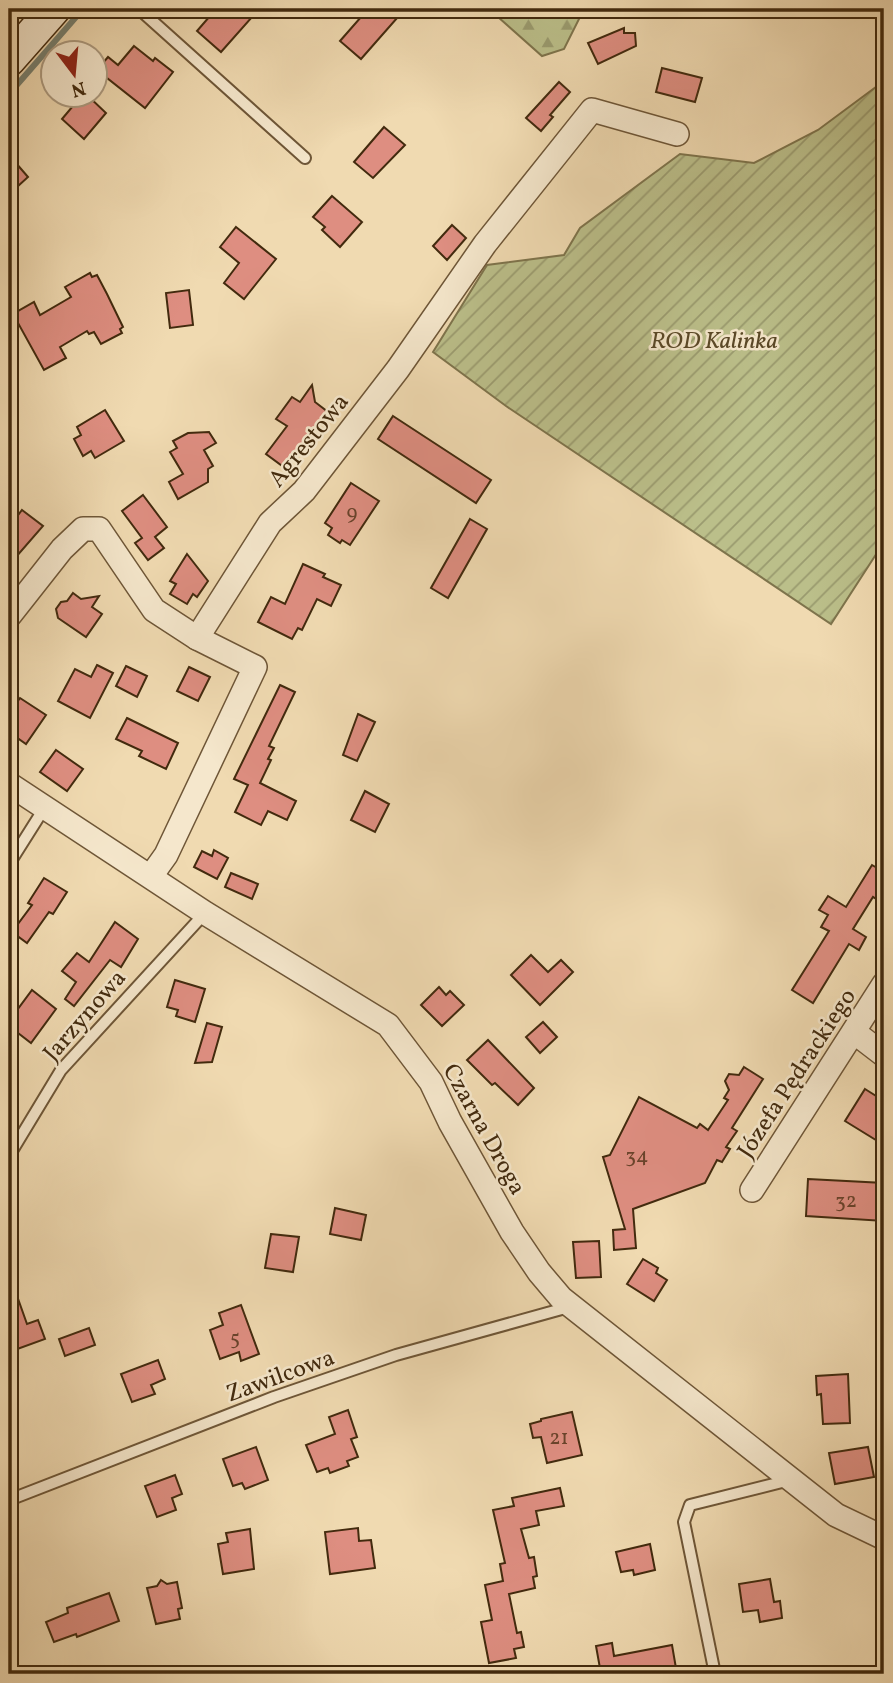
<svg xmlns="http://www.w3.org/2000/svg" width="893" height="1683" font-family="Vollkorn,serif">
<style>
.forest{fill:url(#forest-firs);stroke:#7e744c;stroke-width:2}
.garden{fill:url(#garden-furrows);stroke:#7e744c;stroke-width:2}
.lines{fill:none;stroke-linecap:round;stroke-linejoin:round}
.stream{stroke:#778070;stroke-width:6}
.building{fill:#de8e81;stroke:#422a0e;stroke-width:2}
.service-casing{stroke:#6e5637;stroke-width:14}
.minor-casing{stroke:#6e5637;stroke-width:26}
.secondary-casing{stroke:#422a0e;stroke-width:35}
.service{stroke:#f5e7cc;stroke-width:10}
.minor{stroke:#f5e7cc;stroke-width:23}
.secondary{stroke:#f5e7cc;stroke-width:32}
.labels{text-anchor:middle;stroke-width:5;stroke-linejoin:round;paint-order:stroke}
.number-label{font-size:21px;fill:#69432b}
.park-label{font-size:24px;font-style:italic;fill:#5a4827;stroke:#f5e7cc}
.street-label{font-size:24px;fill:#422a0e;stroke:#f5e7cc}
</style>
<defs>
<pattern id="forest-firs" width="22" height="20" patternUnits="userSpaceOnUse" patternTransform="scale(1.75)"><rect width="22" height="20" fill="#bbbf8a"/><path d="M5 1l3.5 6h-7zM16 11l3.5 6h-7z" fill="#9a9b6f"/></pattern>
<pattern id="garden-furrows" width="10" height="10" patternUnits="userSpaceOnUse" patternTransform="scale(1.75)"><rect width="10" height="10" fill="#bbbf8a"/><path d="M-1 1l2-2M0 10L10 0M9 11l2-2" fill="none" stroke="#9a9b6f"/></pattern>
</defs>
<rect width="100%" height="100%" fill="#f0dab1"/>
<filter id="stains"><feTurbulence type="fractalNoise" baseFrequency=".00286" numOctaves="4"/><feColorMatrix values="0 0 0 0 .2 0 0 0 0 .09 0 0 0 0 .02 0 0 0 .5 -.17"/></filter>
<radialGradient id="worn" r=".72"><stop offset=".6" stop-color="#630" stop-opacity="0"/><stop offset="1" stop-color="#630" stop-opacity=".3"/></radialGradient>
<polygon class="forest" points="489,9 584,9 564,49 542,56"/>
<polygon class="garden" points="884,81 884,542 831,624 506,406 433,352 487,265 564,255 580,228 680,154 754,163 818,130"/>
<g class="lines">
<polyline class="stream" points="9,94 83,9"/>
</g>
<g class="building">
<polygon points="216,9 259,9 221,52 197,31"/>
<polygon points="368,9 405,9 361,59 340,41"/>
<polygon points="624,28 624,33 635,33 636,46 598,64 588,43"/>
<polygon points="134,46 153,61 155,58 173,72 145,108 97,70 108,57 118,65"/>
<polygon points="662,68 702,78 695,102 656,92"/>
<polygon points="559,82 570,92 550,115 553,117 541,131 526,118"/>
<polygon points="83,94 86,94 106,113 84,139 62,119"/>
<polygon points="384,127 405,145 373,178 354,162"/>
<polygon points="9,155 28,177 17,187 9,177"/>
<polygon points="332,196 362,222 340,247 322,230 325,227 313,217"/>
<polygon points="452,225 466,238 447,260 433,246"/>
<polygon points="236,227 276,259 244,299 224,283 239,263 220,247"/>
<polygon points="90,273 92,277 97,275 107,294 123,327 120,329 122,333 101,344 94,332 89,334 87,331 60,347 66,358 44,370 13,314 34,302 40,315 71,297 65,287"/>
<polygon points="189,290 193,325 170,328 166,293"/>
<polygon points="312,385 315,402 328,412 285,468 266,454 287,426 276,419 292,397 300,402"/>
<polygon points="105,410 124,441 95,458 91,451 83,456 74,439 81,435 77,427"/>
<polygon points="393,416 491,480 476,503 378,439"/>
<polygon points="209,432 216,443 204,450 213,466 208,469 208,482 178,499 169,482 183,474 170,452 177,448 173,441 188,433"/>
<polygon points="351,483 379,501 350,545 342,540 340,543 328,535 332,528 325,523"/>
<polygon points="143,495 167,527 155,537 164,548 148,560 135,543 142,538 122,511"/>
<polygon points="22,510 43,526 9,565 9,527"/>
<polygon points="470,519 487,529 448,598 431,588"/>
<polygon points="187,554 208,581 197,597 193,594 187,604 170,594 176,584 170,581"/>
<polygon points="303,564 325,574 323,577 341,585 331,606 317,599 302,630 298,628 292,639 258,622 271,597 285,604"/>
<polygon points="73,593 81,599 99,596 92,607 102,614 86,637 58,618 56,609 61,602 67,601"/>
<polygon points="97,665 113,673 90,718 58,701 75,669 91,677"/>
<polygon points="126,666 147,676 137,697 116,686"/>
<polygon points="189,667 210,677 198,701 177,691"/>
<polygon points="280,685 295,692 269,746 274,748 268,759 271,760 260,783 296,801 287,820 268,811 261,825 235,812 248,785 234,779"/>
<polygon points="20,698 46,715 26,744 9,732 9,714"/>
<polygon points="358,714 375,722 357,761 343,755"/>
<polygon points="127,718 178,743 166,769 139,756 142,751 116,739"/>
<polygon points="56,750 83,769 67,791 40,772"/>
<polygon points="365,791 389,804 375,832 351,820"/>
<polygon points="214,850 228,858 217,879 194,867 202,851 212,856"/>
<polygon points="872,865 884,872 884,904 873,897 853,929 866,937 859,950 849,944 813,1003 792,990 829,931 821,927 828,915 819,910 828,896 846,907"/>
<polygon points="231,873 258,884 252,899 225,887"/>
<polygon points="44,878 67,892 53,914 49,912 27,943 12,932 32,905 28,903"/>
<polygon points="115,922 138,939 121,967 110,960 74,1006 65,999 76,982 62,971 77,953 89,962"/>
<polygon points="531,955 548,972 561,960 573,972 540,1005 511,975"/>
<polygon points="175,980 205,989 195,1022 176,1016 178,1010 167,1007"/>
<polygon points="439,987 446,995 450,991 464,1005 442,1026 421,1005"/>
<polygon points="32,990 56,1009 31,1043 9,1026 9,1021"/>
<polygon points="543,1022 557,1037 540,1053 526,1037"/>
<polygon points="207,1023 222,1027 212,1062 195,1063"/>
<polygon points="488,1040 534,1088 518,1105 495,1083 492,1085 467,1060"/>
<polygon points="744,1067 763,1079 732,1128 737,1131 726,1147 730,1149 722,1162 717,1160 705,1183 633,1209 636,1248 614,1250 613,1230 625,1229 603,1157 610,1155 639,1097 697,1128 700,1124 708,1130 728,1100 724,1098 729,1090 725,1081 729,1074 739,1075"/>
<polygon points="865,1089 884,1101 884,1145 845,1121"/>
<polygon points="808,1179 884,1183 884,1221 806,1216"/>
<polygon points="335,1208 366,1215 361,1240 330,1234"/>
<polygon points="271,1234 299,1237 293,1272 265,1268"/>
<polygon points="599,1241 601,1277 576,1278 573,1242"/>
<polygon points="643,1259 658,1268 656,1273 667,1280 654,1301 627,1284"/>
<polygon points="9,1279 11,1279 27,1324 38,1320 45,1339 9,1352"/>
<polygon points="241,1305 259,1354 241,1361 239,1352 220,1359 210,1330 223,1325 219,1313"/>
<polygon points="89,1328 95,1345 65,1356 59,1339"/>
<polygon points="158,1360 165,1379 151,1385 155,1394 132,1402 121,1374"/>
<polygon points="848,1374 850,1423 823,1424 821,1394 817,1395 816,1376"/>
<polygon points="348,1410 357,1437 351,1439 358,1457 347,1461 349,1466 330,1473 328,1468 317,1472 306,1445 335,1434 329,1417"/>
<polygon points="572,1412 582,1455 547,1463 541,1437 533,1438 530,1424 541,1421 541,1419"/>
<polygon points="256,1447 268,1480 245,1489 242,1483 233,1486 223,1459"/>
<polygon points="868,1447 874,1477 835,1484 829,1453"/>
<polygon points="175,1475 182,1494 172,1498 176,1510 157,1517 145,1486"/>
<polygon points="560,1488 564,1506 536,1511 539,1525 521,1529 529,1558 534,1557 537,1576 533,1577 535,1588 509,1594 517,1633 521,1632 524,1647 514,1649 516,1658 489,1663 481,1622 492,1620 485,1585 503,1581 500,1564 505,1563 493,1510 514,1506 512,1498"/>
<polygon points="358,1528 359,1541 371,1540 375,1568 330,1574 325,1532"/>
<polygon points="250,1529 254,1569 223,1574 218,1544 228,1542 226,1533"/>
<polygon points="650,1544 655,1570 634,1575 633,1570 621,1572 616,1552"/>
<polygon points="770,1579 774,1602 780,1601 782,1618 760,1622 758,1610 743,1612 739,1584"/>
<polygon points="161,1580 167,1584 177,1582 182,1608 178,1609 180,1619 156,1624 147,1588 157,1586"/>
<polygon points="109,1593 119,1621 77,1637 76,1634 54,1642 46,1622 68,1613 67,1608"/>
<polygon points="612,1643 614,1656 672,1645 677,1674 639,1674 638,1669 601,1674 596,1646"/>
</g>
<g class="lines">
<g class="service-casing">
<g id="service">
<polyline points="139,9 305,158"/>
<polyline points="9,864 45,807"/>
<polyline points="9,1156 61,1070 205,913"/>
<polyline points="9,1500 274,1397 396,1355 569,1307"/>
<polyline points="715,1674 684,1522 690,1505 790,1480"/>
</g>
</g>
<g class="minor-casing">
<g id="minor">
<polyline points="10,615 62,549 83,529 99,529 154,610 197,638"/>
<polyline points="9,784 205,913 388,1025 431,1082 450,1122 512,1232 539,1272 561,1298 836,1515 884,1538"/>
<polyline points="151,876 166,855 255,667 197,638 270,523 304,491 398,369 485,244 592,110 677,134"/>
<polyline points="854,1032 884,1055"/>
<polyline points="752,1190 884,984"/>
</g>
</g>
<g class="secondary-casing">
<polyline id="secondary" points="9,60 54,9"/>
</g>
<use href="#service" class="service"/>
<use href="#minor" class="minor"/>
<use href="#secondary" class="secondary"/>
</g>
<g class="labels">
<g class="number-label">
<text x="352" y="519">9</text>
<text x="637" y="1162">34</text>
<text x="846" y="1207">32</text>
<text x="235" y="1344">5</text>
<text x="559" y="1444">21</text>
</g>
<g class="park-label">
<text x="714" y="348">ROD Kalinka</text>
</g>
<g class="street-label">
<text transform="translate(308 440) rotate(-51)" y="8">Agrestowa</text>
<text transform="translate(84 1015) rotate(-49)" y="8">Jarzynowa</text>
<text transform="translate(796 1073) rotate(-57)" y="8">Józefa Pędrackiego</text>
<text transform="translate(485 1129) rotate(61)" y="8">Czarna Droga</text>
<text transform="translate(280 1375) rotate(-20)" y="8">Zawilcowa</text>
</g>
</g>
<rect width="893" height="1683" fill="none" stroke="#f0dab1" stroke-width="35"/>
<rect x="10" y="10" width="872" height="1662" fill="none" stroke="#422a0e" stroke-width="3.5"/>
<rect x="18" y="18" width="858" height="1648" fill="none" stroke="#422a0e" stroke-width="2"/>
<g transform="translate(74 74) rotate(164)"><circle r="33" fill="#f5e7cc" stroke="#ad9b80" stroke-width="2"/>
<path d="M0-5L12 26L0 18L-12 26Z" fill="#8f2418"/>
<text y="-10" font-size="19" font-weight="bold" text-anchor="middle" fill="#422a0e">N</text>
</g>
<rect width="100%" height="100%" filter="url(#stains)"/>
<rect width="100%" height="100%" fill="url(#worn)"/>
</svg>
